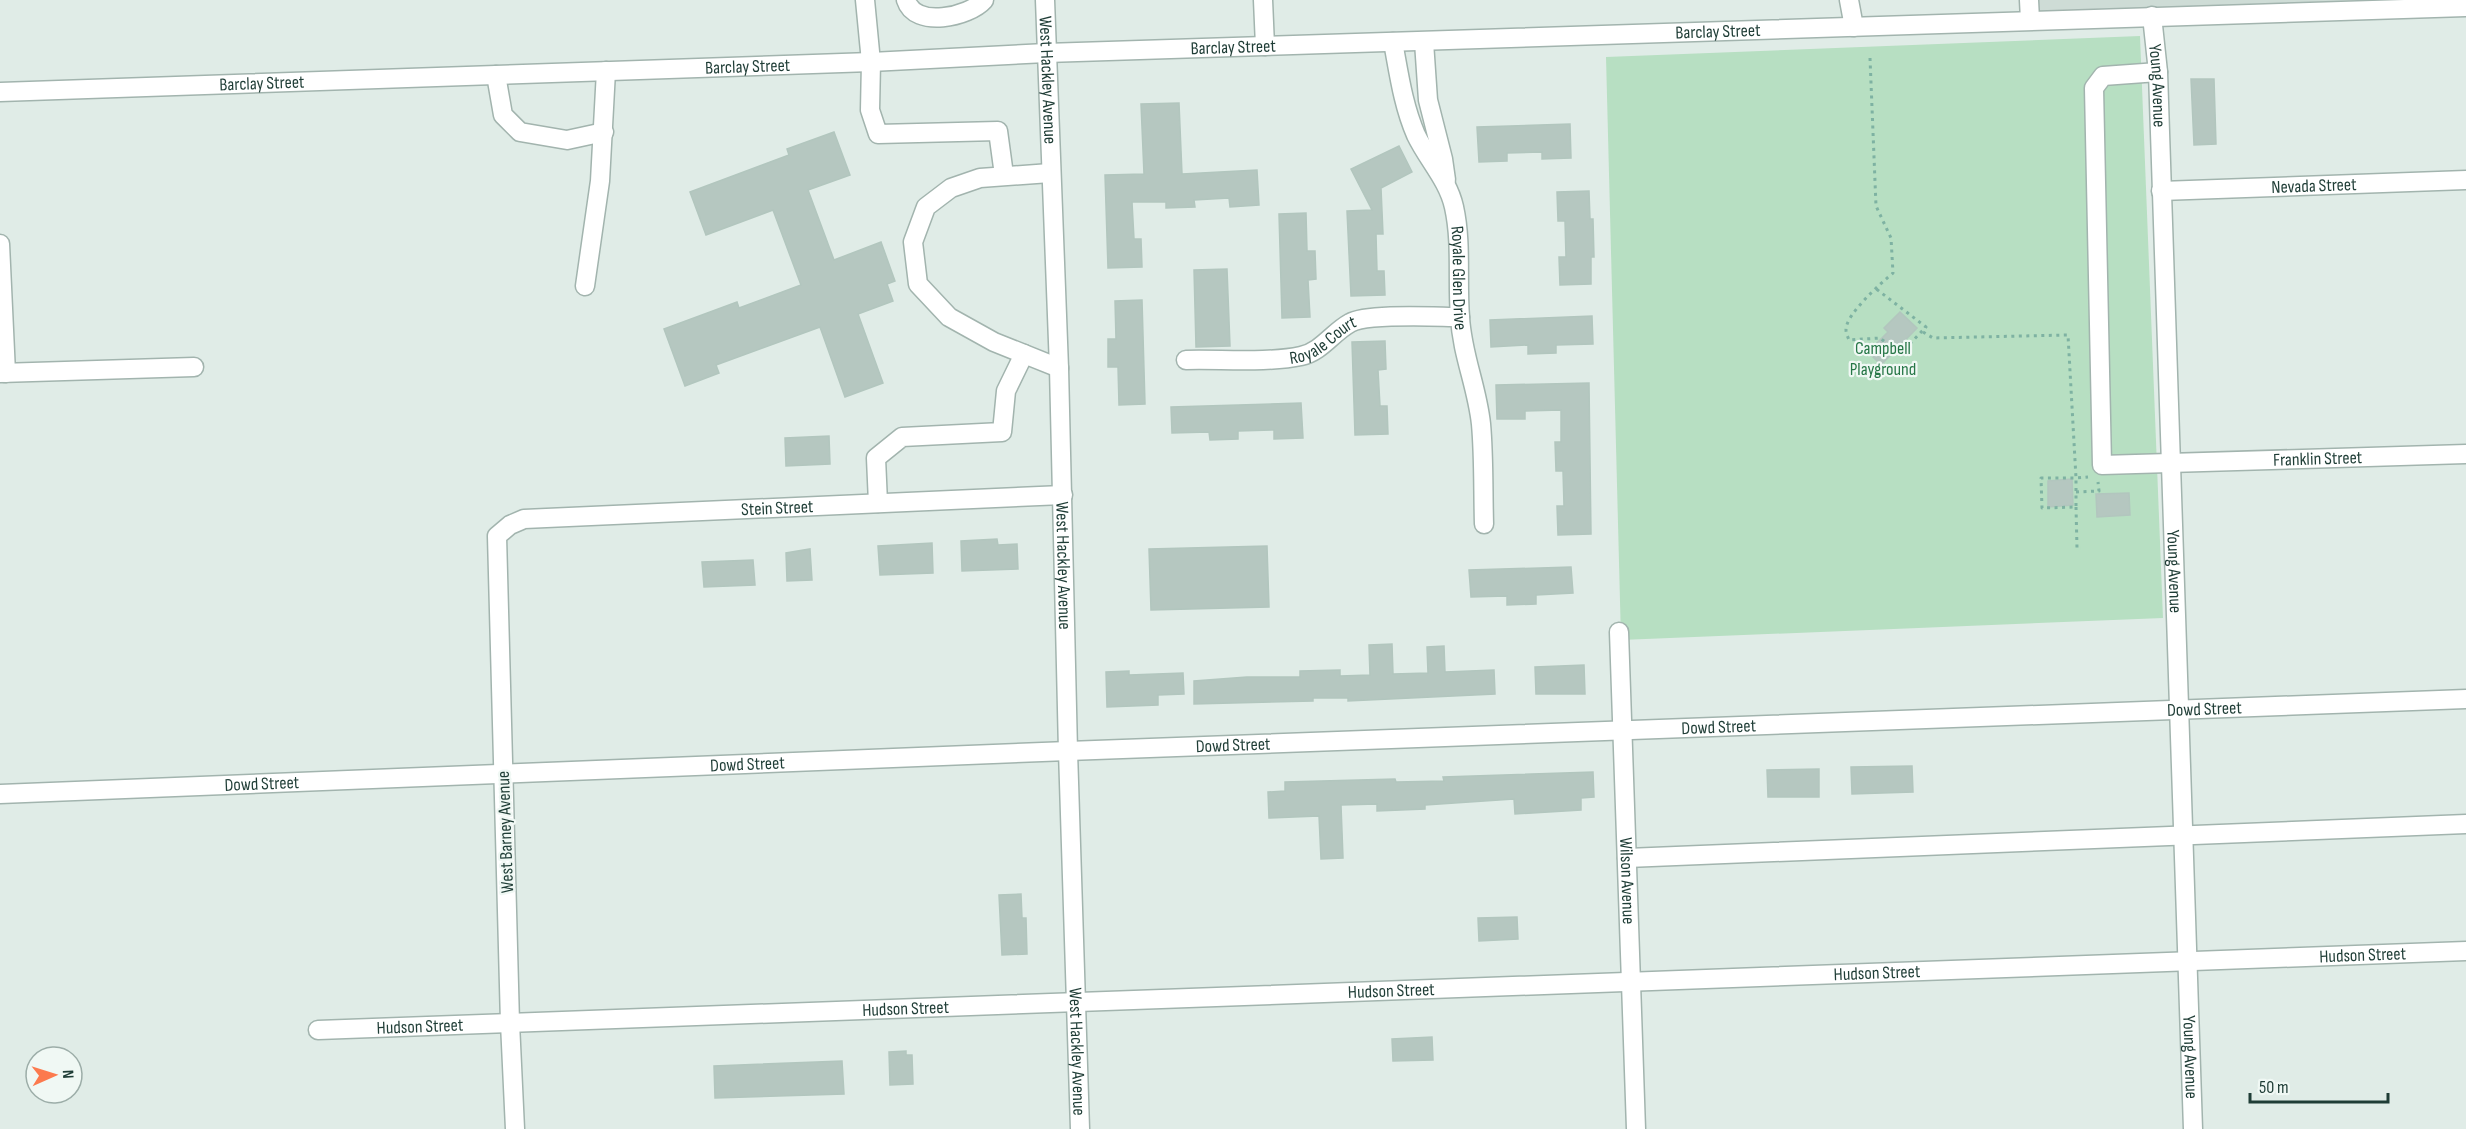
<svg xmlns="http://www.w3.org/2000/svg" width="2466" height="1129" font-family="'Sofia Sans Condensed',sans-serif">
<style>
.built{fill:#cedcd6}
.green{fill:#b7dfc2}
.building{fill:#b5c7c0;stroke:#b2c6be;stroke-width:1.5}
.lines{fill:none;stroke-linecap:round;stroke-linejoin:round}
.minor-casing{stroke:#a2b4ae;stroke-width:21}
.path{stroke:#7eb2a2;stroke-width:3;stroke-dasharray:3 4.5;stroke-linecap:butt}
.minor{stroke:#fff;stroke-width:18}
.labels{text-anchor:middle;stroke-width:4.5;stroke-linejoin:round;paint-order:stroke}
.street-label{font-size:18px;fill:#1f3d36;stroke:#f0f8f4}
.park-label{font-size:18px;fill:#277747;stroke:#f0f8f4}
</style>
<rect width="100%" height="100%" fill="#e0ece7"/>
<polygon class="built" points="2030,0 2466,0 2030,20"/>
<polygon class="green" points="2140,36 2163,618 1621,640 1606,57"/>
<g class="building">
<polygon points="2191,79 2214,79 2216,144 2194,145"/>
<polygon points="1179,103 1182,174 1257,170 1259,205 1230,207 1229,198 1194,200 1195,207 1166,208 1166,202 1132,202 1134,239 1141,239 1142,267 1108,268 1105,175 1144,174 1141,104"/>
<polygon points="1570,124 1571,158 1542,159 1542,152 1507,153 1507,161 1479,162 1477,127"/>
<polygon points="834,132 850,175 808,190 834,260 881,242 895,281 887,284 893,301 858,314 883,383 845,397 820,327 716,365 719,373 685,386 664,329 737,302 739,308 801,285 773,210 706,235 690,192 789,155 787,149"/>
<polygon points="1399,146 1412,172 1381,188 1383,234 1376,234 1377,271 1384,271 1385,295 1351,296 1347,211 1372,210 1351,169"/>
<polygon points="1589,191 1590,219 1593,219 1594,257 1591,257 1591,284 1560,285 1559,257 1566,257 1565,221 1558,221 1557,192"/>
<polygon points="1306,213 1307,251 1315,251 1316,279 1308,280 1310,317 1282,318 1279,214"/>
<polygon points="1227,269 1230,346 1196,347 1194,270"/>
<polygon points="1142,300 1145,404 1119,405 1118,367 1108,367 1108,339 1116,339 1115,301"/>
<polygon points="1900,312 1917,328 1881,365 1868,352 1888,332 1884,328"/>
<polygon points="1592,316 1593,344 1556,345 1556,353 1528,354 1528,345 1491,347 1490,320"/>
<polygon points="1385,341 1386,369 1378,370 1380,406 1387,406 1388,434 1355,435 1352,342"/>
<polygon points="1589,383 1591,534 1558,535 1557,506 1564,506 1563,471 1556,471 1555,442 1561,442 1561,410 1525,411 1525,419 1497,419 1496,385"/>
<polygon points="1301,403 1303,438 1274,439 1274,430 1238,431 1238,439 1210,440 1209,432 1172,433 1171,407"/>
<polygon points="829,436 830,464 786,466 785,438"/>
<polygon points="2072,479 2073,505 2048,507 2048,481"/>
<polygon points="2129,493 2130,515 2097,517 2096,494"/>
<polygon points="997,539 998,545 1017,544 1018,569 962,571 961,541"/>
<polygon points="932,543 933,573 880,575 878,546"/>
<polygon points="1267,546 1269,607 1151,610 1149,549"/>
<polygon points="810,549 812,580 787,581 786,553"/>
<polygon points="753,560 755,585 704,587 702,562"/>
<polygon points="1571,567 1573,593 1536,595 1536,604 1507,605 1507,596 1471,597 1469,570"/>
<polygon points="1392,644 1393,674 1428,673 1427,647 1444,646 1445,672 1494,670 1495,694 1348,701 1348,698 1313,698 1313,701 1194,704 1194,681 1247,677 1300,677 1300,671 1340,670 1340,676 1370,675 1369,645"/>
<polygon points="1584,665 1585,694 1536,694 1535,667"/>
<polygon points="1129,671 1129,675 1183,673 1184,694 1158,695 1158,705 1107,707 1106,672"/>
<polygon points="1912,766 1913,792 1852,794 1851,767"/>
<polygon points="1819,769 1819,797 1768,797 1767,770"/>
<polygon points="1593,772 1594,797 1581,798 1581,810 1515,814 1514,799 1425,805 1425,809 1377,811 1377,804 1341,805 1343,858 1321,859 1319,816 1269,818 1268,792 1285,791 1285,782 1395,779 1396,782 1444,781 1443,777"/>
<polygon points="1021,894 1022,918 1026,918 1027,954 1002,955 999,895"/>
<polygon points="1517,917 1518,939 1479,941 1478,918"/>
<polygon points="1432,1037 1433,1060 1393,1061 1392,1039"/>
<polygon points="906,1051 906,1055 912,1055 913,1084 890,1085 889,1052"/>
<polygon points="842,1061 844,1094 715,1098 714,1066"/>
</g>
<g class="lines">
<g class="minor-casing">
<g id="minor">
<polyline points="865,0 871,62 870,110 878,134 998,131 1004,175"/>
<path d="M906,0c9,29 63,17 78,0"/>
<path id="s1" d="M1045,0l14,368 9,383 12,378"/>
<polyline points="1263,0 1265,46"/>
<polyline points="1849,0 1854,27"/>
<polyline points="2029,0 2030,20"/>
<path id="s2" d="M2152,16l6,56 35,1057"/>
<path id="s3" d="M1393,42c6,32 10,63 23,93 12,25 32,45 38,72 8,36 3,74 6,110 2,38 17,69 21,107 3,33 2,67 3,100"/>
<polyline points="1424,42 1428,100 1443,159 1446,180"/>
<path id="s4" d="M2158,72l-55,4 -9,12 8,377 364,-11"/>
<polyline points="496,75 503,115 520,132 567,140 604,132"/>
<path id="s5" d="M0,92l871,-30 175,-9 1420,-46"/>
<polyline points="1050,173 980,178 951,188 926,207 913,242 918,284 949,317 994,342 1059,368"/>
<path id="s6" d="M2161,191l305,-11"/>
<polyline points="0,244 6,373"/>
<polyline points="585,286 600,181 606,71"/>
<path id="s7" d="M1186,360c34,-1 83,3 115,-4 20,-4 32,-24 49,-33 17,-10 87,-6 110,-6"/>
<polyline points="0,373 194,367"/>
<polyline points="878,503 876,458 902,437 1002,432 1006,391 1024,354"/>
<path id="s8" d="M1619,632l17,497"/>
<path id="s9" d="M0,794l1068,-43 1398,-52"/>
<polyline points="1627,858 2466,824"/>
<path id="s10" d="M318,1030l2148,-79"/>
<path id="s11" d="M515,1129l-5,-106 -13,-487 13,-11 14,-6 539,-24"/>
</g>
</g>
<g class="path">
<path d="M1870,58l6,148 15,32 2,35c-12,10 -48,42 -47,57 0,4 2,7 3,10l31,-2 20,16 26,-27 -51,-39"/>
<polyline points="1923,332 1933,338 2068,335 2076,478 2041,478 2042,508 2076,507 2076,478 2088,477"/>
<polyline points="2076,492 2099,491 2098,482"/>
<polyline points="2076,507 2077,548 2081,548"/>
</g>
<use href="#minor" class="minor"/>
</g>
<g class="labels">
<g class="street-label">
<text dy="6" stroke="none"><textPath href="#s5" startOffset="1719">Barclay Street</textPath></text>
<text dy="6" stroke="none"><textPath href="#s5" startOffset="1234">Barclay Street</textPath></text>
<text dy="6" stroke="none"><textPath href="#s5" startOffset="748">Barclay Street</textPath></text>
<text dy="6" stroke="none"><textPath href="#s1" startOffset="80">West Hackley Avenue</textPath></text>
<text dy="6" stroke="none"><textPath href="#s5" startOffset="262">Barclay Street</textPath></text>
<text dy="6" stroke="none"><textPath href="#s2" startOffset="70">Young Avenue</textPath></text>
<text dy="6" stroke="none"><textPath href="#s6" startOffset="153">Nevada Street</textPath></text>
<text dy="6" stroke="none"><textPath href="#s3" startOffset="249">Royale Glen Drive</textPath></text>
<text dy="6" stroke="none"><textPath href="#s7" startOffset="142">Royale Court</textPath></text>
<text dy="6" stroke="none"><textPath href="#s4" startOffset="663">Franklin Street</textPath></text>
<text dy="6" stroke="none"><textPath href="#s11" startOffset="879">Stein Street</textPath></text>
<text dy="6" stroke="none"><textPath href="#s1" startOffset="566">West Hackley Avenue</textPath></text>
<text dy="6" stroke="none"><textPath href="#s2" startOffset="556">Young Avenue</textPath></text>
<text dy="6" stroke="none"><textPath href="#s9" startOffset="2206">Dowd Street</textPath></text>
<text dy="6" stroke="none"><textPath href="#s9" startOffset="1720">Dowd Street</textPath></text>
<text dy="6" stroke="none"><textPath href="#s9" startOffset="1234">Dowd Street</textPath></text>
<text dy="6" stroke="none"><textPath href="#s9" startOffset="748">Dowd Street</textPath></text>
<text dy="6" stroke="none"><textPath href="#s9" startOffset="262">Dowd Street</textPath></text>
<text transform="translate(505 832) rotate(-92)" y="6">West Barney Avenue</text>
<text dy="6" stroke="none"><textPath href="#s8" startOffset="249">Wilson Avenue</textPath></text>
<text dy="6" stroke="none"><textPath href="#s10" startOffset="2046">Hudson Street</textPath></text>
<text dy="6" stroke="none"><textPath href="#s10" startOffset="1560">Hudson Street</textPath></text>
<text dy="6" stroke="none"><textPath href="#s10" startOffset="1074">Hudson Street</textPath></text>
<text dy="6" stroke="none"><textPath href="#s10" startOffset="588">Hudson Street</textPath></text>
<text dy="6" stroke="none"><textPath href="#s10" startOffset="102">Hudson Street</textPath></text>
<text dy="6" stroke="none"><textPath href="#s1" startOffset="1052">West Hackley Avenue</textPath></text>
<text dy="6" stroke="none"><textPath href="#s2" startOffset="1042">Young Avenue</textPath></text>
</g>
<g class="park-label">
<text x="1883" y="354">Campbell<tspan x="1883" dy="21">Playground</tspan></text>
</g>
</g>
<g transform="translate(54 1075) rotate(87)"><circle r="28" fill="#f0f8f4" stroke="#9cada8" stroke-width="1.5"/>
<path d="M0-4.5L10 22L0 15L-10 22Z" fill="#fc7a4e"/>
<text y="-9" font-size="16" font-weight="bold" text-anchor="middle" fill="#1f3d36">N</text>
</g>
<path d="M2250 1093v9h138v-9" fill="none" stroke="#1f3d36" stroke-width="3"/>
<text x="2259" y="1093" font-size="18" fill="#1f3d36" stroke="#f0f8f4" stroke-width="4.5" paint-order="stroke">50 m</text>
</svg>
